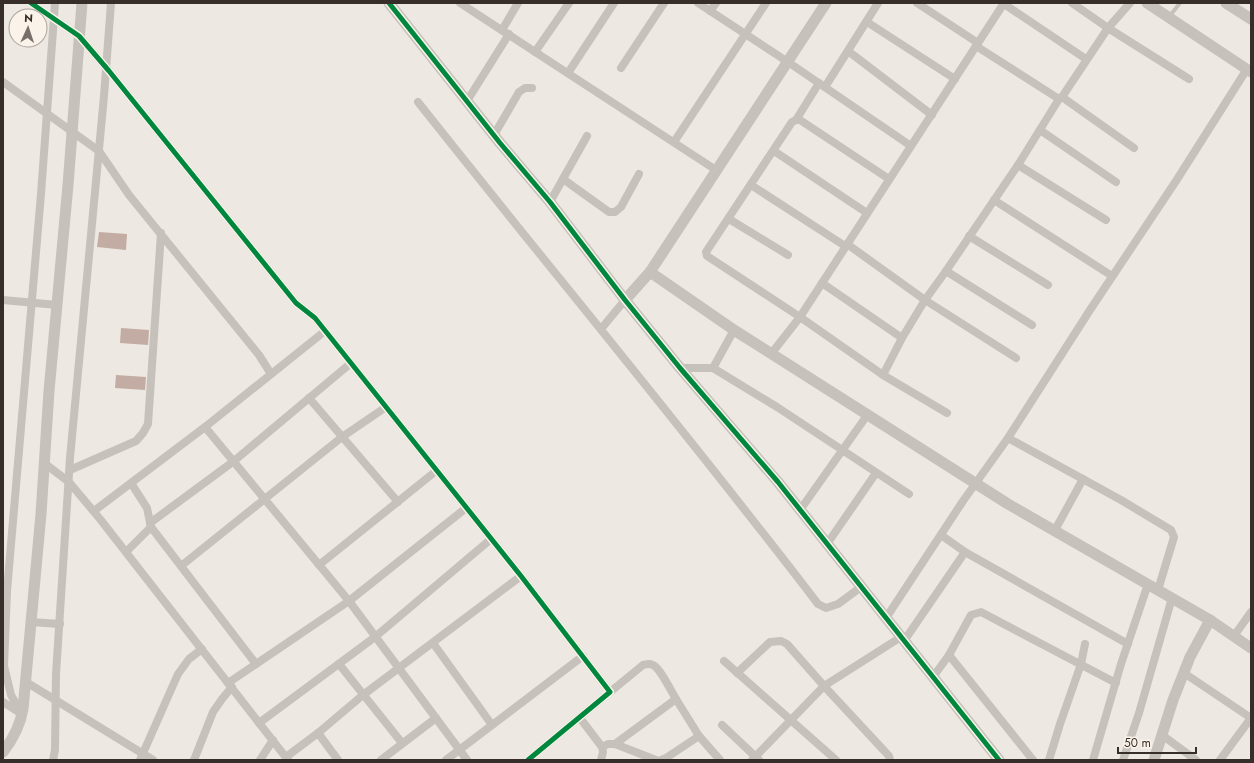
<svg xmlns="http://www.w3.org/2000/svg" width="1254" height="763" font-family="Jost,sans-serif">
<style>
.building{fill:#c2aca3}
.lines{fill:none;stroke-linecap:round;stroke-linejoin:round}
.service{stroke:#c7c1bb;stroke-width:4}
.minor{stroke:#c7c1bb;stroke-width:8}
.tertiary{stroke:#c7c1bb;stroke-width:11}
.cycleway-casing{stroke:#faf3ea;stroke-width:8}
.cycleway{stroke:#00873e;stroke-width:5}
</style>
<rect width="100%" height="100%" fill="#eee8e2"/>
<g class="building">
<polygon points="99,232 127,234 126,250 97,247"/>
<polygon points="121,328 149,330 148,345 120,343"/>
<polygon points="116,375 146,377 145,390 115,388"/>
</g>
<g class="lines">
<polyline class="service" points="1169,17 1180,3"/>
<g class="minor">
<polyline points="31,3 79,36 109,71 296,303 315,318 521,576 610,692 528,760"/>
<polyline points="460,3 716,170"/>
<polyline points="698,3 788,62 911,146"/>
<polyline points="917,3 978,43"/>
<polyline points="1072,3 1108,28 1189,79"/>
<polyline points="1004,4 1086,59"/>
<polyline points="710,11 716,3"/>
<polyline points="867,22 955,79"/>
<polyline points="502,30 518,3"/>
<polyline points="976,46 1059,99"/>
<polyline points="848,51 932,115"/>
<polyline points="535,52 569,3"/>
<polyline points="621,68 664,3"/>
<polyline points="568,73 614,3"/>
<polyline points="3,82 99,151 129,195 259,355 271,374"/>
<polyline points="825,87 878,3"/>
<polyline points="1062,97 1134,148"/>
<polyline points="467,101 509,34"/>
<path d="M418,102c133,168 270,332 400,502l8,4 12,-4 23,-17"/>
<polyline points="796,120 819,83"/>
<polyline points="1040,130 1116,182"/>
<polyline points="494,135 519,92 525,88 532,88"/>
<polyline points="674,142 766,3"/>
<polyline points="774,151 867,213"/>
<polyline points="1018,165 1106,220"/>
<polyline points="563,179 609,212 615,212 621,207 639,174"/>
<polyline points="889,179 800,120 796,120 792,122 706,252 707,256 800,317 883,375 947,413"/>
<polyline points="751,185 845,246"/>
<polyline points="994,200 1112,276"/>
<polyline points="550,202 587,136"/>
<polyline points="729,219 788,255"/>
<polyline points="969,236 1048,285"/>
<polyline points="847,244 925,300 1016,358"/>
<polyline points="946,271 1032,325"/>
<polyline points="822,283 902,338"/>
<polyline points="3,300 57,305"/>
<polyline points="601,329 625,300"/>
<polyline points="771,354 800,317 1004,3"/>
<polyline points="680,368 713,368 777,407 909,494"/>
<polyline points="713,368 734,330"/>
<polyline points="883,375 902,338 925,300 946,271 1018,165 1059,99 1062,97 1108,28 1130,3"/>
<polyline points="309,398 398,502"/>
<polyline points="205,427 349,601 467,760"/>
<polyline points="1008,438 1121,500 1171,530 1174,537 1158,590"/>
<polyline points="44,463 69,482 100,519 288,760"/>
<polyline points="70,470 136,441 143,433 148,424 161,233"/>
<polyline points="131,483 147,508 151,527 256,664"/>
<polyline points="800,510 868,414"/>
<polyline points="94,511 205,427 325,331"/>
<polyline points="150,523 234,461 351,363"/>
<polyline points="1055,530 1083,479"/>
<polyline points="941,535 965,552 1128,644"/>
<polyline points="827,544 876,473"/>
<polyline points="126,552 151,527"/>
<polyline points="319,565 436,471"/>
<polyline points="181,566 342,437 386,407"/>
<polyline points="886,618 963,501 1008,438 1090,310 1176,181 1247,69"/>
<polyline points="31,622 60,624"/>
<polyline points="1234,636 1251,612"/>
<polyline points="904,641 965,552"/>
<polyline points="433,643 492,725"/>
<polyline points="949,655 1033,760"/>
<polyline points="724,661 836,760"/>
<polyline points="339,664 402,743"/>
<polyline points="737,673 770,642 781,641 787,644 824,686 752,760"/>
<polyline points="1184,673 1251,718"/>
<polyline points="933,677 949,655 971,615 981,612 1116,683"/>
<polyline points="26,682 153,760"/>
<polyline points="228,683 349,601 466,508"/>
<path d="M610,692l33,-27c4,-1 6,-2 10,0 7,3 18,26 23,34"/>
<polyline points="3,702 22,714"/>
<polyline points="22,714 11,695 4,666 7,591 41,194 55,3"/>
<polyline points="580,718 602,747 603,752 601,760"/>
<polyline points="259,723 375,637 491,539"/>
<polyline points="722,725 759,760"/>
<polyline points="318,733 338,760"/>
<polyline points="1162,735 1196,760"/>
<polyline points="615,744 676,699 699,736 720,760"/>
<polyline points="602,747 608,744 615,744 656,760"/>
<polyline points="286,757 318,733 363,695 521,576"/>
<polyline points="53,760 55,750 56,674 70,458 104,96 111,3"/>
<polyline points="140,760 178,674 189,659 202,649"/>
<polyline points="194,760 213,712 222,699 232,687"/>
<polyline points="260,760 273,740"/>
<polyline points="381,760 436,718"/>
<polyline points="446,760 583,656"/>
<polyline points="661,760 666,758 699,736"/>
<polyline points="890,760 889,756 824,686 901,637"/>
<polyline points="1049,760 1060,724 1081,664 1085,644"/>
<polyline points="1093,760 1121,664 1148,584"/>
<polyline points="1123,760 1139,713 1172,598"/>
<polyline points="1220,760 1251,718"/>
</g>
<g class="tertiary">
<polyline points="389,3 500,143 550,202 625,300 680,368 778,482 999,760"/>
<polyline points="1147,3 1251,72"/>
<polyline points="1226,3 1251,19"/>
<polyline points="650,272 734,330 1008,504 1210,620 1251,648"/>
<polyline points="625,300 650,272 826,3"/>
<path d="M3,752c11,-14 17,-26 20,-43l18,-195 8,-123 19,-206 14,-182"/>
<polyline points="1154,760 1173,700 1190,657 1210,620"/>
</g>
<g class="cycleway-casing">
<g id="cycleway">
<polyline points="31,3 79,36 109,71 296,303 315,318 521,576 610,692 528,760"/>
<polyline points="389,3 500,143 550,202 625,300 680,368 778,482 999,760"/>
</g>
</g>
<use href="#cycleway" class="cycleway"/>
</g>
<rect width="1254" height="763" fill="none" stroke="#382e29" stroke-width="8"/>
<g transform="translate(28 28) rotate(3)"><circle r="19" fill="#faf3ea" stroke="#aca49d"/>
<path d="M0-3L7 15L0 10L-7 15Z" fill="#786f6a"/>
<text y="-6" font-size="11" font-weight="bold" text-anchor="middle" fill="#382e29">N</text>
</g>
<path d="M1118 747v6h78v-6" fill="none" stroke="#382e29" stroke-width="2"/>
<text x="1124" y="747" font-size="12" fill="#382e29" stroke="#faf3ea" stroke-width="3" paint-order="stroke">50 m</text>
</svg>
